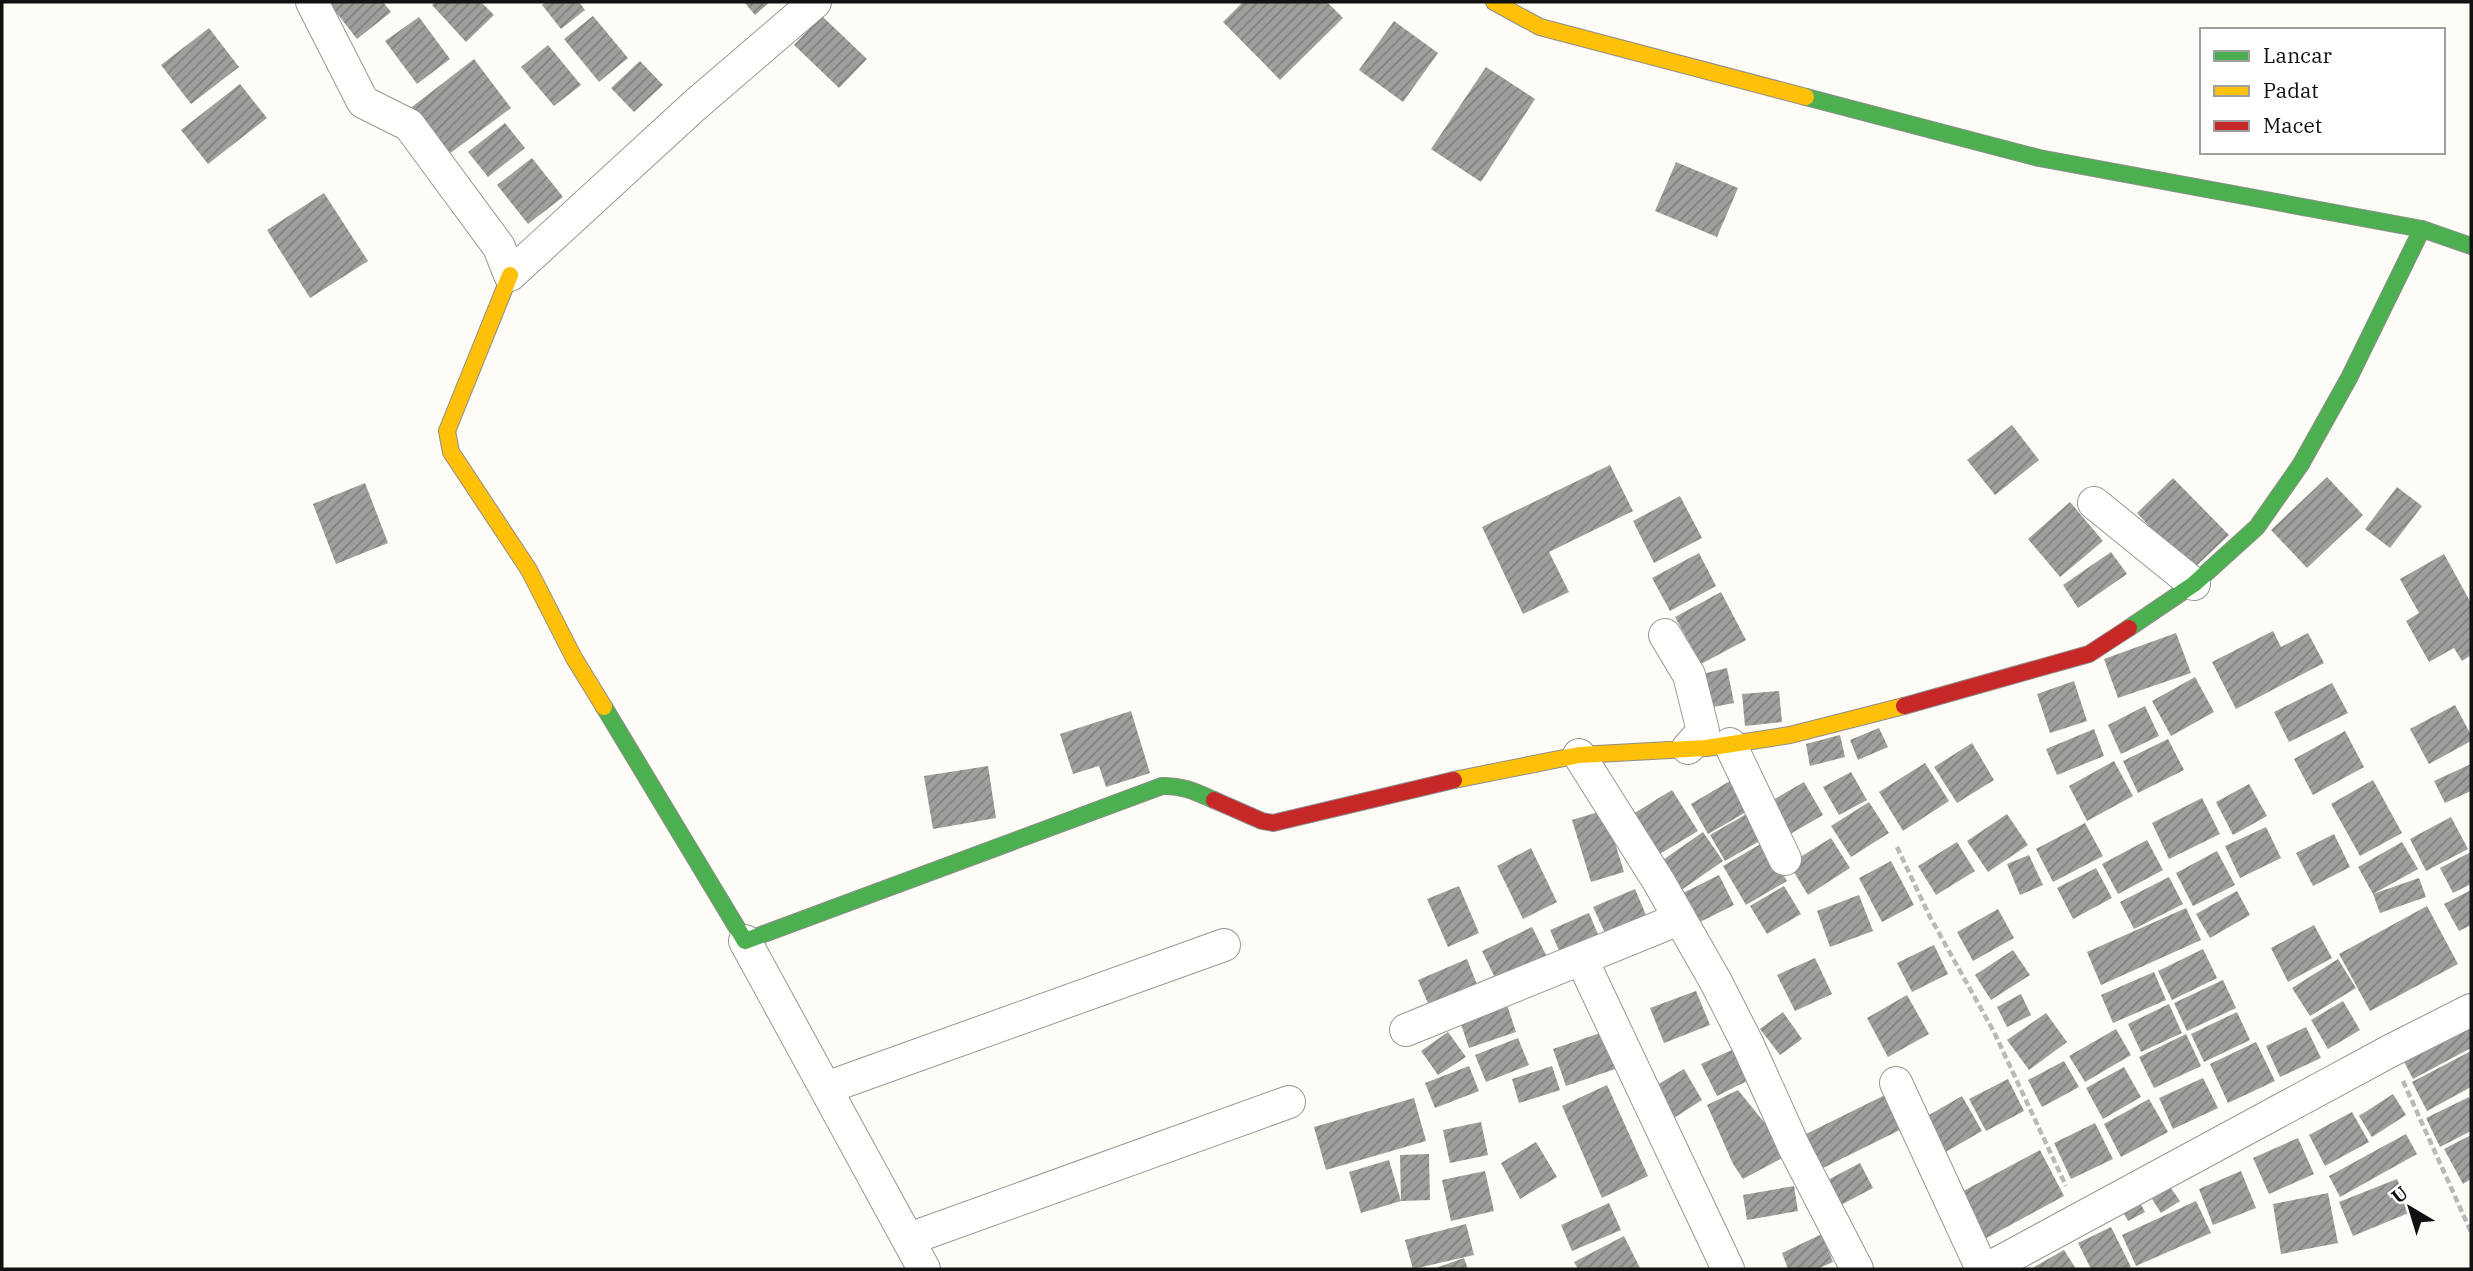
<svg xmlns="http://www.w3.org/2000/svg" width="2473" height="1271" font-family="'IBM Plex Serif',serif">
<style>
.building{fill:url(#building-hatch)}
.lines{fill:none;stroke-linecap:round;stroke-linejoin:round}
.street-casing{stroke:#979795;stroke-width:34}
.fast-casing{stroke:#8e8d8b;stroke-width:18}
.slow-casing{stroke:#8e8d8b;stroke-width:18}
.jam-casing{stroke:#8e8d8b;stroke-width:18}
.path{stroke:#b9b9b8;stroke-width:4.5;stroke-dasharray:7 3.5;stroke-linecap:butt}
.street{stroke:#fffffe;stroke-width:32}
.fast{stroke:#4caf50;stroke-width:16}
.slow{stroke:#ffc107;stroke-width:16}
.jam{stroke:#c62828;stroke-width:16}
</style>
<defs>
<pattern id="building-hatch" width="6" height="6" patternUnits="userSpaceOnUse" patternTransform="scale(1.75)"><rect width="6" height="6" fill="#a19f9c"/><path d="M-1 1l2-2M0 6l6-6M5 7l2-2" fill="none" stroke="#82807e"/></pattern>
</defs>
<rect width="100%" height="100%" fill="#fdfcf7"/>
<g class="building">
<polygon points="328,2 383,2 391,12 357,39"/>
<polygon points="435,2 481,2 494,15 466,42 432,5"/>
<polygon points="546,2 579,2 585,10 561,29 542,5"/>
<polygon points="744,2 770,2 755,15"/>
<polygon points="1243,2 1327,2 1343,18 1280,80 1223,22"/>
<polygon points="593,16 628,58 599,82 564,39"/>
<polygon points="822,16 867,59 839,88 794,45"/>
<polygon points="419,17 450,59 417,84 385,41"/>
<polygon points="1394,21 1438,53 1403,102 1359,70"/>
<polygon points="209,28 239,67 191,104 161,65"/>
<polygon points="548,45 581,85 554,106 521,67"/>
<polygon points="474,59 511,108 445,157 408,110"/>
<polygon points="640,61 663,85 634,112 611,88"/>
<polygon points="1486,67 1535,99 1481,182 1431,149"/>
<polygon points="240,84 267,118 208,164 181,130"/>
<polygon points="505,123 525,148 488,177 468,152"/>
<polygon points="532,158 563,197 528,224 497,185"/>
<polygon points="1676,162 1738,188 1717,237 1655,211"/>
<polygon points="324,193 368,261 310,298 267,230"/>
<polygon points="2012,425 2039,460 1995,495 1967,460"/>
<polygon points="1610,465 1633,511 1549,552 1569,592 1523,614 1482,527"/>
<polygon points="2327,477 2363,515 2307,568 2271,530"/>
<polygon points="2173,478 2229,535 2191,571 2137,513"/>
<polygon points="365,483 388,543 336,564 313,504"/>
<polygon points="2397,487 2422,506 2390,548 2365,529"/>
<polygon points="1680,496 1702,538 1654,563 1633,521"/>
<polygon points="2070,502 2103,541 2060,577 2028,539"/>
<polygon points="2111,552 2127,574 2078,608 2063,585"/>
<polygon points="1699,553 1716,586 1670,611 1652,578"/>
<polygon points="2444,554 2471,603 2471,655 2462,661 2454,648 2429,662 2406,621 2419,613 2400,579"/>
<polygon points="1721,592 1746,640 1701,664 1675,617"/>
<polygon points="2273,631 2281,647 2308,633 2324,663 2236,709 2212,662"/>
<polygon points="2176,633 2191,673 2118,698 2104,659"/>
<polygon points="1727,668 1734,703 1708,708 1702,674"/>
<polygon points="2195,677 2214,712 2171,736 2152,701"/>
<polygon points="2074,681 2087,721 2050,733 2037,694"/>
<polygon points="2332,683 2348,713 2289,742 2274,712"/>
<polygon points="1779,691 1782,722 1745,726 1742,694"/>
<polygon points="2455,705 2471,735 2471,741 2429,764 2410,729"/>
<polygon points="2145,706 2159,736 2121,754 2108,725"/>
<polygon points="1131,711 1150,773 1106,787 1099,766 1073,774 1060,734"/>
<polygon points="1879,728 1888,747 1858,760 1850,740"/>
<polygon points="2094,729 2104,756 2057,775 2046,749"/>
<polygon points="2345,731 2364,767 2313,795 2294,759"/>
<polygon points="1840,735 1845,757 1810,766 1806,744"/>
<polygon points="2168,739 2184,770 2138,793 2123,761"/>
<polygon points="1972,743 1994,780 1957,803 1934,767"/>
<polygon points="2114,761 2133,796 2087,821 2069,786"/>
<polygon points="1925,763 1949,801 1903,831 1879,792"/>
<polygon points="2471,764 2471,791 2445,803 2434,781"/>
<polygon points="988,766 996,818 933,829 924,776"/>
<polygon points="1851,772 1867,800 1839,815 1823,787"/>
<polygon points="1735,778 1753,808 1708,834 1691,804"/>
<polygon points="2373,780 2402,833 2360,856 2331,804"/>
<polygon points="1804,782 1823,815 1785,837 1766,804"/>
<polygon points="2249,784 2267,816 2233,835 2216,802"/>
<polygon points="1672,790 1698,831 1658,855 1633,814"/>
<polygon points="2202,798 2220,834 2169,859 2152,823"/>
<polygon points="1869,802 1889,833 1851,857 1831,826"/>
<polygon points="1755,809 1770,835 1725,861 1710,835"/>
<polygon points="1605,810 1624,872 1591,882 1572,820"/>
<polygon points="2007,814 2028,845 1988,872 1967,841"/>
<polygon points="2451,817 2468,849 2426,871 2410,839"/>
<polygon points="2085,823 2103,856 2053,882 2036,849"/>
<polygon points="2266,827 2281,858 2240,878 2225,846"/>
<polygon points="1703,832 1723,861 1680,891 1660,862"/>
<polygon points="2334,834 2350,867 2313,886 2296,853"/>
<polygon points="1831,838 1850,868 1808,895 1789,864"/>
<polygon points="2147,840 2163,870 2118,894 2102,864"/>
<polygon points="1764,842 1787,881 1746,905 1723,866"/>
<polygon points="1957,842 1975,871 1936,895 1918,866"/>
<polygon points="2402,842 2418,869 2373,894 2419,878 2426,897 2380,913 2373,894 2358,867"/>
<polygon points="1531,848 1557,902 1523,919 1497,866"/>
<polygon points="2217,851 2235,885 2193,906 2176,873"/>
<polygon points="2471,852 2471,884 2453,893 2440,868"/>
<polygon points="2029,855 2043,885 2020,895 2007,864"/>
<polygon points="1891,861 1914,905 1882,922 1859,878"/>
<polygon points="2096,868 2112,898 2073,919 2057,888"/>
<polygon points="1719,875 1734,905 1696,924 1681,894"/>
<polygon points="2169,877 2183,904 2134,929 2120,902"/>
<polygon points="1459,886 1479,933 1448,947 1427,899"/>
<polygon points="1784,886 1801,914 1767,934 1750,906"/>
<polygon points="1635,889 1646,915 1605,933 1593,907"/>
<polygon points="2471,890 2471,925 2459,931 2444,904"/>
<polygon points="2237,891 2250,915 2210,938 2196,914"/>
<polygon points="1859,895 1873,931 1830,947 1817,911"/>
<polygon points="2427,906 2458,964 2370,1011 2339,954"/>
<polygon points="2186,908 2201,940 2101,985 2087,952"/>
<polygon points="1998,909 2014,938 1973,961 1957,932"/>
<polygon points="1589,913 1602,944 1564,962 1550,930"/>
<polygon points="2314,925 2332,958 2288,982 2271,948"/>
<polygon points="1532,927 1547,957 1497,982 1482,951"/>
<polygon points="1934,945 1948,974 1912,992 1897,963"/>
<polygon points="2203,949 2217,978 2172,1000 2158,971"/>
<polygon points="2013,950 2030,975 1991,1000 1975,975"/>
<polygon points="1815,958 1832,994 1795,1011 1777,975"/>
<polygon points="1467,959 1478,987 1430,1008 1418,980"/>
<polygon points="2338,959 2356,988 2310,1016 2292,988"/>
<polygon points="2154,972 2166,1000 2113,1023 2101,995"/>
<polygon points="2223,980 2236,1008 2187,1031 2174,1003"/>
<polygon points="1696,991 1710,1025 1664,1043 1650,1008"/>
<polygon points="2021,994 2031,1015 2007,1027 1997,1007"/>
<polygon points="1907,995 1929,1034 1888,1057 1867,1018"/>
<polygon points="2343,1001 2360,1030 2328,1049 2311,1020"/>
<polygon points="1506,1002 1516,1032 1469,1048 1459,1018"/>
<polygon points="2169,1004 2182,1033 2141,1052 2128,1024"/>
<polygon points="1783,1012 1802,1039 1780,1055 1760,1029"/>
<polygon points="2237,1012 2250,1040 2204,1062 2191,1034"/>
<polygon points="2046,1013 2067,1042 2029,1070 2007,1040"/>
<polygon points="2471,1017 2471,1048 2413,1079 2400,1054"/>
<polygon points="2306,1027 2321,1058 2280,1077 2266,1046"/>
<polygon points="2116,1029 2131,1055 2085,1082 2069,1056"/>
<polygon points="1606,1031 1618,1068 1566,1086 1553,1049"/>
<polygon points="1448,1032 1466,1057 1438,1075 1421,1051"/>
<polygon points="2186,1034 2201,1066 2154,1088 2139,1057"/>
<polygon points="1518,1038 1529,1065 1486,1082 1475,1055"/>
<polygon points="2256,1042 2275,1081 2228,1103 2210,1064"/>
<polygon points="1732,1050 1747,1081 1717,1096 1701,1064"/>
<polygon points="2471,1051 2471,1087 2427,1111 2412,1082"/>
<polygon points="2064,1061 2079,1087 2042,1107 2028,1080"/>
<polygon points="1469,1066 1479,1091 1435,1108 1425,1083"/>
<polygon points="1552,1066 1560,1090 1519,1103 1512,1079"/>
<polygon points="2124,1067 2141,1097 2103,1119 2086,1088"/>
<polygon points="1684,1069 1702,1100 1674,1118 1655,1086"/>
<polygon points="2203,1078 2218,1108 2173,1129 2159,1098"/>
<polygon points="2008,1079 2024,1111 1986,1131 1969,1099"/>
<polygon points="1607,1085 1648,1176 1602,1198 1562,1106"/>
<polygon points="1738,1090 1768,1127 1784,1157 1743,1179 1733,1164 1707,1105"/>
<polygon points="1893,1091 1910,1125 1819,1170 1802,1136"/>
<polygon points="2393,1094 2406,1115 2372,1137 2359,1116"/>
<polygon points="1962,1096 1982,1131 1942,1154 1922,1119"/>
<polygon points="2469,1097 2471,1103 2471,1131 2440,1147 2426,1118"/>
<polygon points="1414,1098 1426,1141 1326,1170 1314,1127"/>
<polygon points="2149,1099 2168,1132 2121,1157 2104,1124"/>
<polygon points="2352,1112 2369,1142 2325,1166 2309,1135"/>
<polygon points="1481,1122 1488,1155 1450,1163 1443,1130"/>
<polygon points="2095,1123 2113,1159 2071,1179 2054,1143"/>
<polygon points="2406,1134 2417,1154 2340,1197 2329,1176"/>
<polygon points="2471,1135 2471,1179 2463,1184 2444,1149"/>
<polygon points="2298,1138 2314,1174 2269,1194 2253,1158"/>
<polygon points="1536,1142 1557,1177 1520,1199 1501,1163"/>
<polygon points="2040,1150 2064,1196 1979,1242 1954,1196"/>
<polygon points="1429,1154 1430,1200 1401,1201 1361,1213 1349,1172 1389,1160 1401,1201 1400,1155"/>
<polygon points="1860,1163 1873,1188 1837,1207 1824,1182"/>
<polygon points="1485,1171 1494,1211 1451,1221 1442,1180"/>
<polygon points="2241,1171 2256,1208 2213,1225 2199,1189"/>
<polygon points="2397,1179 2411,1212 2353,1236 2339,1202"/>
<polygon points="1794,1186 1798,1211 1747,1220 1743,1195"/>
<polygon points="2171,1188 2180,1201 2161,1213 2152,1199"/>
<polygon points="2328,1193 2338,1243 2281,1254 2273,1204"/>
<polygon points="2139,1201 2145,1212 2128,1221 2122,1210"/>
<polygon points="2196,1201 2211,1233 2136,1266 2122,1235"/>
<polygon points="1609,1203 1621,1230 1572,1251 1561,1225"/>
<polygon points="1466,1224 1474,1255 1413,1269 1405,1240"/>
<polygon points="2111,1227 2131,1267 2126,1269 2091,1269 2078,1243"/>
<polygon points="1822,1234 1833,1262 1817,1269 1788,1269 1782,1253"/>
<polygon points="1624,1236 1640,1268 1578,1269 1574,1262"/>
<polygon points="2064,1250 2076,1269 2036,1269 2034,1267"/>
<polygon points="1464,1258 1468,1269 1433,1269"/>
</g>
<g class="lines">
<g class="street-casing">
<g id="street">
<polyline points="312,2 363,102 409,125 499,247 510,275 694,106 815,2"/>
<polyline points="2094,503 2194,584"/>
<polyline points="1665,635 1689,675 1703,731 1688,748"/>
<polyline points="1730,744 1785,859"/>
<polyline points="1579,755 1659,882 1716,982 1748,1045 1794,1147 1857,1269"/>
<polyline points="745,941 924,1269"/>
<polyline points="1582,960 1728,1269"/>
<polyline points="1406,1030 1679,919"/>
<polyline points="1896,1083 1982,1269"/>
<polyline points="826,1088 1224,945"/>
<polyline points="909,1239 1289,1102"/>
<polyline points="1987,1269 2390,1051 2471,1010"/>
</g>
</g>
<g class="fast-casing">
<g id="fast">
<polyline points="1806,97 2039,158 2422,229 2471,246"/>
<polyline points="2129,628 2194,584 2257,527 2301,464 2349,378 2422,229"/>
<path d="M604,707l141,234 417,-155c20,-1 34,6 52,14"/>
</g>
</g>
<g class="slow-casing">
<g id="slow">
<polyline points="1494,2 1540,27 1806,97"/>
<polyline points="510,275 447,431 451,452 529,570 574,658 604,707"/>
<polyline points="1454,780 1579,755 1706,748 1790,735 1904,706"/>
</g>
</g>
<g class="jam-casing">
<g id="jam">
<polyline points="1904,706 2089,654 2129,628"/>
<polyline points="1214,800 1262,821 1273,823 1454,780"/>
</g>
</g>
<g class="path">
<polyline points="1897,847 1930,917 1994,1032 2066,1186"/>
<polyline points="2403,1081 2471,1232"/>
</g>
<use href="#street" class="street"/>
<use href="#fast" class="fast"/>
<use href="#slow" class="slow"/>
<use href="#jam" class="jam"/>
</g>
<rect width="2473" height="1271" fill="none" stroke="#111111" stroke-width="7"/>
<rect x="2200" y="28" width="245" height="126" fill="#ffffff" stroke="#a0a0a0" stroke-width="2"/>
<rect x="2214" y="51" width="35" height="10" fill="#4caf50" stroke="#a0a0a0" stroke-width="2"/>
<text x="2263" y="63" font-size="21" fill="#111111">Lancar</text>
<rect x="2214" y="86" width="35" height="10" fill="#ffc107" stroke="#a0a0a0" stroke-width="2"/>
<text x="2263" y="98" font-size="21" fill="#111111">Padat</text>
<rect x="2214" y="121" width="35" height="10" fill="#c62828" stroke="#a0a0a0" stroke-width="2"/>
<text x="2263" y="133" font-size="21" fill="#111111">Macet</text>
<g transform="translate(2410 1208) rotate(322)" stroke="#ffffff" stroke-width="5" paint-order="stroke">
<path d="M0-5L12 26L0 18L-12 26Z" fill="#111111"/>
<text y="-10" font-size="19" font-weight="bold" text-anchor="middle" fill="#111111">U</text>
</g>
</svg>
